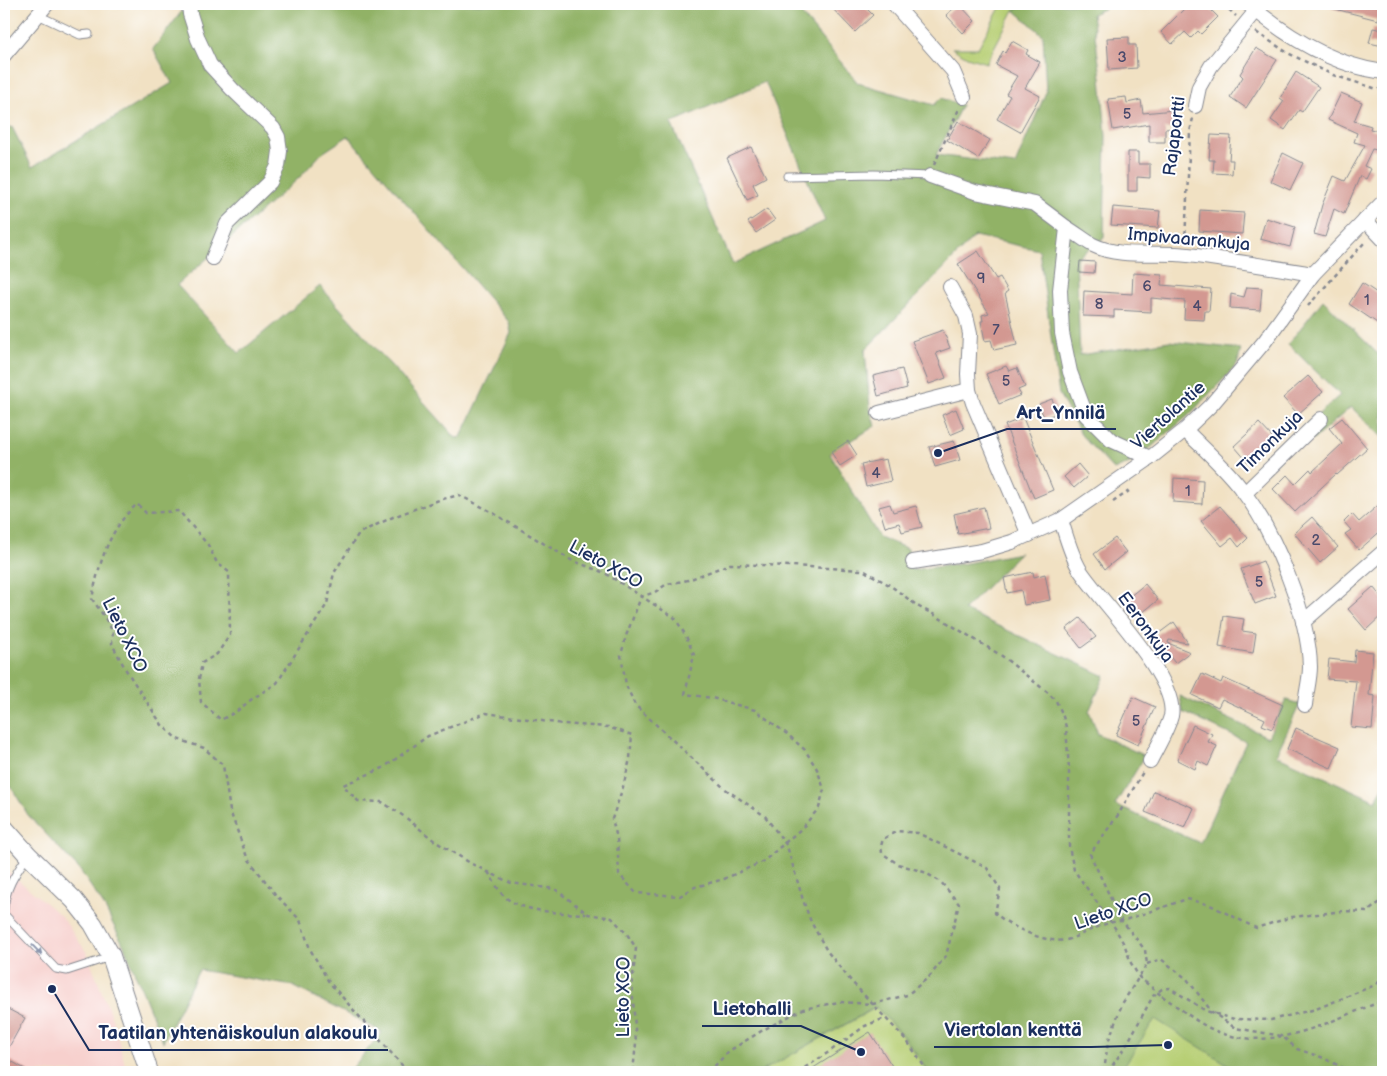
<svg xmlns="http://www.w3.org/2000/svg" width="1387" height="1076" font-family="'Balsamiq Sans',sans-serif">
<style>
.built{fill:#f7d0cd}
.green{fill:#b7cf74;stroke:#697f69}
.forest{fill:#91b266;stroke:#567062;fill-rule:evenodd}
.building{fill:#d39891}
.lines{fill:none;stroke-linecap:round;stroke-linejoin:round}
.service-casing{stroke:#868890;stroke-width:9}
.minor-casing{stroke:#868890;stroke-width:16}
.tertiary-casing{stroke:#868890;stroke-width:20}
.path{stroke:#868890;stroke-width:2.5;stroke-dasharray:4 4;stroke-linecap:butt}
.service{stroke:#fff;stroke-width:7}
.minor{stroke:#fff;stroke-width:14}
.tertiary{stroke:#fff;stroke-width:18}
.path-bridge{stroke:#868890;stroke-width:2.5;stroke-dasharray:4 4;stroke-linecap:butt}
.oneway{fill:#8d97ae}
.labels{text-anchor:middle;stroke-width:4;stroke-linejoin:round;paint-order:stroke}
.number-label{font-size:15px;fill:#49496b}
.street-label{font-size:18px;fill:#1b2f5e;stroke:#fff}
.leader{fill:none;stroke:#1b2f5e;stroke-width:2}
.callout-dot{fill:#1b2f5e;stroke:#fff;stroke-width:2}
.callout-label{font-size:19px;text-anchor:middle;font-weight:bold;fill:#1b2f5e;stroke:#fff;stroke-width:4;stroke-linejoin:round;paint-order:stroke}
</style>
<rect width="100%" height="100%" fill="#fff"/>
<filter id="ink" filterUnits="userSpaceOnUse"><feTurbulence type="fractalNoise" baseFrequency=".02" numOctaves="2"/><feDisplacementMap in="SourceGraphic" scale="10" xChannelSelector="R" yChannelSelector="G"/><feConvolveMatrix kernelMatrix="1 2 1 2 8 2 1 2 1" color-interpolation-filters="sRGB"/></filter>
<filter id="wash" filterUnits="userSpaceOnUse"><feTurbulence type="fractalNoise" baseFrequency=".0096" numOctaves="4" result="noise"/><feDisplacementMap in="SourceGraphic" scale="20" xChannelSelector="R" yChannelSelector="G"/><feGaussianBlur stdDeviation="1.12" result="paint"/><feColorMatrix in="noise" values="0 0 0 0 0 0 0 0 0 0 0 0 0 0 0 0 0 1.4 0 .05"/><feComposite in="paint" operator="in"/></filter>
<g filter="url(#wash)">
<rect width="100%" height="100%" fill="#f1e1c3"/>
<polygon class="built" points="4,868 62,917 87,953 114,1024 127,1072 4,1072"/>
<g class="green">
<polygon points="1002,4 1030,4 1014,10 986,63 967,57 952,48 978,48"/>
<polygon points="877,1007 907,1041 928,1072 763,1072 762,1071"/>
<polygon points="1155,1018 1240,1072 1108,1072"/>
</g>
<g class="forest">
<path d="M184,4h562l6,6h46l60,73 76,22 7,-7 21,7 -26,50 79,10 31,-73 -3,-57 -29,-25 16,-6h85l-23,10 9,63 5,59 -2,102 -28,20 4,97 89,-14 72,8 -4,16 -48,50 -53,45 -22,10 -32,-34 -23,-42 -20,-144 -64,-14 -110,114 5,58 5,18 -45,28 49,83 29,12 4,21 55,-7 53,-10 -56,57 141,66 -16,35 9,23 47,22 -30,49 85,38 46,-101 -63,-30 -3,-16 88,41 18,-37 14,4 -24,51 100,46 7,-15v286h-143l-85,-53 -35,53h-192l-21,-31 -31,-34 -114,64 1,1h-414l33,-40 -89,-46 -94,-16 -36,72 -39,-96 -20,-40 -25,-37 -51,-54 -24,-40v-647l8,-1 20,40 140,-84 -19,-34 32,-42zM765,82l60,139 -92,43 -62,-141zM348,136l161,186 2,11 -50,104 -5,1 -136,-152 -81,67 -62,-68 122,-107 22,-24z"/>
<polygon points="1323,300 1377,353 1383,357 1383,438 1351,407 1313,440 1303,428 1340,395 1288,344"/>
</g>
<g id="blocks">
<g class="building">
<polygon points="828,4 856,4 860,8 863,5 873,15 855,32"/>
<polygon points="959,4 975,21 963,33 946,15"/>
<polygon points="1189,4 1205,4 1218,17 1201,34 1198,31 1191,38 1185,32 1172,44 1161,32"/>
<polygon points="1332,4 1382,4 1378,20 1331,8"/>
<polygon points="1373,28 1383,30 1383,46 1369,43"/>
<polygon points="1129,37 1129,45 1136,45 1137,68 1109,70 1107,38"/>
<polygon points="1012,41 1028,50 1026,54 1040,62 1025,88 1040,96 1020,132 997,119 1010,96 1006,94 1017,76 996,65 1003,51 1005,53"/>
<polygon points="1256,48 1277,60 1246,108 1230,97 1243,77 1240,74"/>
<polygon points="1296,72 1319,87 1302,112 1299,110 1285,130 1271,120 1284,101 1280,98"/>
<polygon points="1341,93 1362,102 1354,121 1371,126 1370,129 1383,132 1383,139 1381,151 1372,149 1364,166 1371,169 1366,179 1360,176 1344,214 1334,209 1325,237 1314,234 1322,205 1334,176 1345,181 1365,145 1354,142 1357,133 1328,120"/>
<polygon points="1126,97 1127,103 1141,100 1143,113 1174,110 1176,128 1165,129 1165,142 1149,142 1149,124 1113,130 1108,99"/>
<polygon points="958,121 990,140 978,159 947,140"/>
<polygon points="1211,135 1231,136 1229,160 1233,160 1232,174 1213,173 1214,160 1209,160"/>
<polygon points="751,147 766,177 753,184 758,195 747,200 727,158"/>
<polygon points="1128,152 1138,152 1138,164 1150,164 1150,178 1137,177 1137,191 1128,191"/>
<polygon points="1283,153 1303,163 1290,190 1270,181"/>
<polygon points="1113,207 1160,211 1158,228 1111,225"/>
<polygon points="767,209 775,220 756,233 748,222"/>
<polygon points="1200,210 1244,213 1242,234 1199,231"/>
<polygon points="1266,218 1295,227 1290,247 1260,239"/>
<polygon points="978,251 996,279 1000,277 1008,291 1005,293 1017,345 994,350 991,340 985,341 981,321 983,321 982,315 989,313 958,264"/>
<polygon points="1080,261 1095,262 1094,273 1079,272"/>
<polygon points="1133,273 1162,275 1161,285 1211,289 1209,311 1205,311 1204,320 1184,319 1185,301 1151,298 1151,312 1114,310 1114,317 1083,316 1084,291 1132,294"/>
<polygon points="1362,283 1383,297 1383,327 1349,304"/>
<polygon points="1247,287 1262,288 1260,310 1230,308 1231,294 1244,297"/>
<polygon points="943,330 950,348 936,353 946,378 929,384 912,341"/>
<polygon points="1006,366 1009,371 1017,368 1025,387 1018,390 1021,395 999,404 986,374"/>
<polygon points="902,369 907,388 878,396 873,376"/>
<polygon points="1308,376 1323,392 1298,414 1283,398"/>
<polygon points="1052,399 1058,413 1044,418 1039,404"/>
<polygon points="956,409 964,429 950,435 942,415"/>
<polygon points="1023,418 1053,490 1034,498 1005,425"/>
<polygon points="1342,418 1367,448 1337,475 1336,474 1295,512 1273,489 1287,475 1295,484 1310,469 1312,472 1342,444 1329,428"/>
<polygon points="1259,423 1274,439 1248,462 1234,446"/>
<polygon points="848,441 857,455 840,466 831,452"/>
<polygon points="954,441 960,460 935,467 929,447"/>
<polygon points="886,459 891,481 866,487 861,464"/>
<polygon points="1078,464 1088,476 1074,488 1064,477"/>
<polygon points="1174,478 1203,480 1202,504 1173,502"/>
<polygon points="1383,501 1383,529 1359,550 1345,534 1351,530 1344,522 1352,514 1359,522"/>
<polygon points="890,504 893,512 916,506 922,527 902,532 899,523 885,527 879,507"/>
<polygon points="1220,506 1248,538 1239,547 1232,538 1222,546 1201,521"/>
<polygon points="984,507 989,528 958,534 954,514"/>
<polygon points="1312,517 1338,547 1320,563 1294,533"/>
<polygon points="1115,538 1126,552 1105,569 1094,554"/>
<polygon points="1263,561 1276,596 1255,604 1241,569"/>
<polygon points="1033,572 1034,577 1045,574 1050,600 1024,605 1021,590 1007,593 1004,578"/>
<polygon points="1145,584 1158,600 1137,617 1124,601"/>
<polygon points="1373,587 1383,599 1383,614 1366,630 1348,609"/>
<polygon points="1224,616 1244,619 1242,631 1256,633 1253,653 1219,647"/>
<polygon points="1080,618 1096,637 1081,648 1066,629"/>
<polygon points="1174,622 1188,643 1169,640 1168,643 1190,652 1175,663 1154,637"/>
<polygon points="1355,650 1373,652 1369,695 1375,696 1372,729 1351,727 1356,681 1327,679 1329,659 1354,662"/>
<polygon points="1202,674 1221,683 1223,678 1283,705 1272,729 1262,725 1265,719 1222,699 1218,707 1192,695"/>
<polygon points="1133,697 1155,707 1138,745 1116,735"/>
<polygon points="1193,725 1212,734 1208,742 1217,746 1208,766 1198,761 1195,769 1177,760"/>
<polygon points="1296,728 1340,747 1331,768 1287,749"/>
<polygon points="1154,791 1194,808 1185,828 1145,812"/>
<polygon points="4,1007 25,1018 4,1056"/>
<polygon points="870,1032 896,1072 807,1072"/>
<polygon points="4,1057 30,1072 4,1072"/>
</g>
</g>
</g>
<g filter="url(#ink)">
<use href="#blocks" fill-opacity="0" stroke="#868890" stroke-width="1"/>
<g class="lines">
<g class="service-casing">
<g id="service">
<polyline points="38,15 80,35 89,34"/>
<polyline points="787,176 874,174 930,176"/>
<path d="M4,910c1,-22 12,-37 24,-55"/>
<polyline points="4,914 56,969 67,971 110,957"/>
</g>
</g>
<g class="minor-casing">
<g id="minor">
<polyline points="189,4 190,14 198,39 210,65 232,89 273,128 278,137 280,151 278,166 270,182 227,224 213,258"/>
<polyline points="894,4 953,71 964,97"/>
<path d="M1248,4c38,32 85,61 135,68"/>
<polyline points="4,55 47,4"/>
<polyline points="1195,106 1199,87 1211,66 1256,11"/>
<polyline points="930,176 975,192 1035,204 1067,228 1060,290 1062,333 1070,372 1086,415 1111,440 1150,458"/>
<polyline points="1365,220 1383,239"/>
<path d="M1067,228c9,5 17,12 26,17 28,14 65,6 95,10 42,5 83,12 125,19"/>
<polyline points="950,287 966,316 970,334 968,374 969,390 973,403 1029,535"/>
<polyline points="879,413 969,390"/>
<path d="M1185,430c20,20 43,40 60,64 30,40 64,122 65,173 0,12 -4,26 -5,38"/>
<polyline points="1245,493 1321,419"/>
<path d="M1061,520c5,16 10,35 19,50 20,31 99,109 91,146 -4,15 -14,31 -21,45"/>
<polyline points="913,562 982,551 1012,542 1061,520 1150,458 1185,430 1212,404 1265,341 1313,274 1383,202"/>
<polyline points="1303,622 1383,552"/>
</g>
</g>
<g class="tertiary-casing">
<polyline id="tertiary" points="4,828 28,855 74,900 93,924 111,956 149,1072"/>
</g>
<g class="path">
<polyline points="1223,4 1236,16"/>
<polyline points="1256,32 1288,53 1333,75 1377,89 1383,89"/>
<polyline points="934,165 959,109"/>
<polyline points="1185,242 1190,132 1193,118"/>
<polyline points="1308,306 1364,243"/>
<polyline points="1113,502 1129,491"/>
<path d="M488,872c5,7 9,17 15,23 18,18 59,18 83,19"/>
<polyline points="1147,964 1161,959 1187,979 1212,1012 1235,1028 1282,1036 1297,1049 1321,1057 1352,1072"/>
<path d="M1162,996c20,13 39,31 62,38 56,17 108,-15 159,-33"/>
<path d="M408,1072l-79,-90 -19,-33 -10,-29 -25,-26 -28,-37 -17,-46 -7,-46 -19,-17 -27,-9 -15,-14 -36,-55 -14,-26 1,-12 -9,-16 -12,-17c7,-36 17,-70 45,-95l9,9 33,-2 29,34 9,18 12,9 1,63 -13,19 -15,9 -3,16 2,23 20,18 16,-9 15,-12 25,-16 50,-79 7,-31 25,-40 34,-16 46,-17 20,-5 31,16 81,49 34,13 70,45 11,18 8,19 -9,39 27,4 43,12 32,24 18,16 12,19 7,20 -5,19 -17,20 -38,33 -40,18 -29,8 -15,9 -44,-3 -17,-19 -2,-36 -5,-19 11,-32 7,-28 2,-24 -24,-8 -45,-3 -77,-11 -58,23 -45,32 -40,17 15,16 24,1 23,15 31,25 36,22 39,19 44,6 33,25 24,4 15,16 9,14 -4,36 4,59 -3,29"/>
<polyline points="513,1072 524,1067 537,1068 537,1072"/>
<path d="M709,1072l20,-21 34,-21 40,-21 36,-7 34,2 34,-9 22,-18 17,-21 13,-52 -18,-22 -17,-10 -26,-8 -16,-11 -1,-7 2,-7 14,-8 21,2 69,35 13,21 -5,24c15,14 54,33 75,26 18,-7 33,-17 52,-18l65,-22 23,6 46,23 36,-11 52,-6 23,1 16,-12"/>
<polyline points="798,1072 829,1052 865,1026 885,1018"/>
<polyline points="928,1072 907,1041 851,981 827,951 811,922 803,900 787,846 765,816 724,788 635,705 626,685 621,655 626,636 641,597 655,592 667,584 688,580 730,564 791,566 863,570 891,586 919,607 933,614 1002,656 1047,692 1056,701 1062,713 1066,727 1069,769 1069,847 1074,870 1115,928 1125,946 1131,963 1139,977 1145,982"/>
<polyline points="1104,1072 1108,1042 1122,1004 1147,964 1145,950 1120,918 1090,854 1118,815 1143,772"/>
<polyline points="1108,1072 1127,1044 1153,996 1162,989 1170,988 1206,1011 1234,1019 1271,1020 1316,1009 1375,985 1383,979"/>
</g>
<use href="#service" class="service"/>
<use href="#minor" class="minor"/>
<use href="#tertiary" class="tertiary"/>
<polyline class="path-bridge" points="1145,982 1162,996"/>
</g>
<defs><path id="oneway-solid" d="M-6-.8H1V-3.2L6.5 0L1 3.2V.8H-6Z" transform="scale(1.25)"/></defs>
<use class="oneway" href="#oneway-solid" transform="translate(37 950) rotate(46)"/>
</g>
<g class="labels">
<g class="number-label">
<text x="1122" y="62">3</text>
<text x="1127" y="119">5</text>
<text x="981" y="283">9</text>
<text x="1147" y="291">6</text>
<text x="1367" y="305">1</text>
<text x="1099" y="309">8</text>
<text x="1197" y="311">4</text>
<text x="996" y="335">7</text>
<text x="1006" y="386">5</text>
<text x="876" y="478">4</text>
<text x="1188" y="496">1</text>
<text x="1316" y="545">2</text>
<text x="1259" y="587">5</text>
<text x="1136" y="726">5</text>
</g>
<g class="street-label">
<text transform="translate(1174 136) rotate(-83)" y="6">Rajaportti</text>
<text transform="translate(1189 239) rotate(5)" y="6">Impivaarankuja</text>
<text transform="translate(1168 415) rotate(-42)" y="6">Viertolantie</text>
<text transform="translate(1270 442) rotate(-44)" y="6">Timonkuja</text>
<text transform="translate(606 564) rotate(29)" y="6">Lieto XCO</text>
<text transform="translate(1146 627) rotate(54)" y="6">Eeronkuja</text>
<text transform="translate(125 635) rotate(64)" y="6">Lieto XCO</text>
<text transform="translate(1113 911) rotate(-19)" y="6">Lieto XCO</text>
<text transform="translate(623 997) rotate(-90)" y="6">Lieto XCO</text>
</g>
</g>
<path class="leader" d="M938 453L1007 429H1116M861 1052L801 1026H702M1168 1045L1091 1047H934M52 989L89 1050H388"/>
<g class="callout-dot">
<circle cx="938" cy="453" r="5"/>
<circle cx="861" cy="1052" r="5"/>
<circle cx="1168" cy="1045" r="5"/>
<circle cx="52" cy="989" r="5"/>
</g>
<g class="callout-label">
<text x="1061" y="419">Art_Ynnilä</text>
<text x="752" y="1015">Lietohalli</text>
<text x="1013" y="1036">Viertolan kenttä</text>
<text x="238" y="1039">Taatilan yhtenäiskoulun alakoulu</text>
</g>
<rect width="1387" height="1076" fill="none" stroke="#fff" stroke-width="20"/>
</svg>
